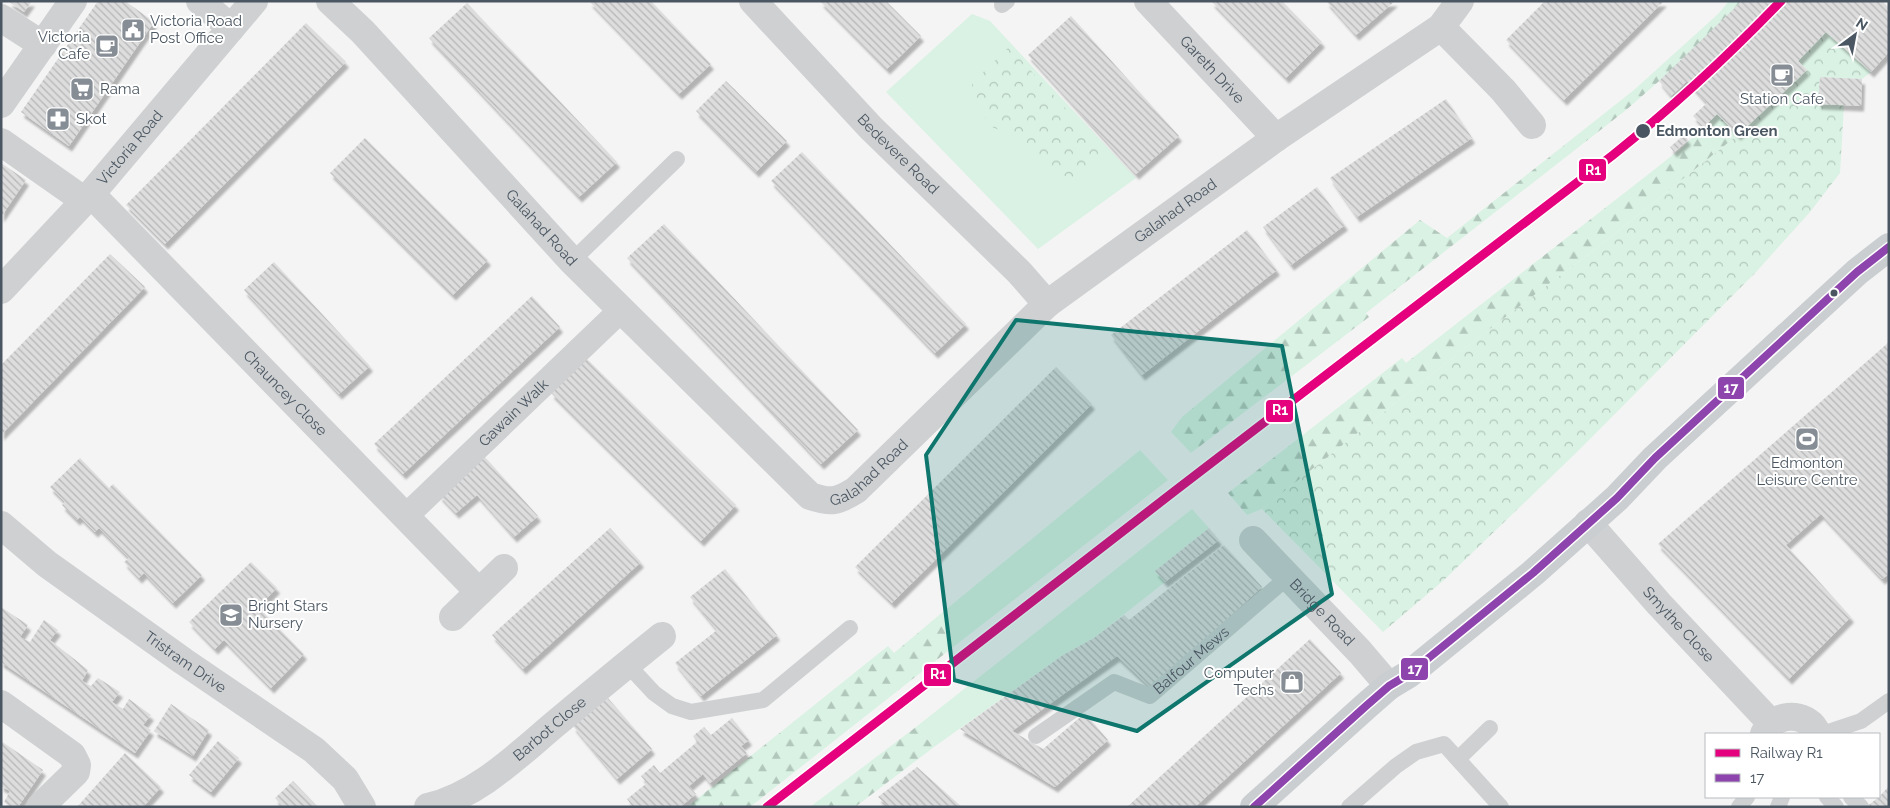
<svg xmlns="http://www.w3.org/2000/svg" width="1890" height="808" font-family="Raleway,sans-serif">
	<style>
		.green { fill: #d9f2e3 }
		.forest { fill: url(#forest-firs) }
		.park { fill: url(#park-crowns) }
		.building { fill: url(#building-back-hatch); filter: url(#shadow) }
		.lines { fill: none; stroke-linecap: round; stroke-linejoin: round }
		.service { stroke: #ced0d2; stroke-width: 16 }
		.pedestrian { stroke: #ced0d2; stroke-width: 25 }
		.minor { stroke: #ced0d2; stroke-width: 28 }
		.tertiary { stroke: #ced0d2; stroke-width: 28 }
		.primary { stroke: #caced1; stroke-width: 28 }
		.bus-1-casing { stroke: #fff; stroke-width: 11 }
		.bus-1 { stroke: #8e44ad; stroke-width: 8 }
		.rail-1-casing { stroke: #fff; stroke-width: 12 }
		.rail-1 { stroke: #e5007d; stroke-width: 9 }
		.marked { fill: #0f766e; fill-opacity: 0.2; stroke: #0f766e; stroke-width: 4; stroke-linejoin: round }
		.stop-dot { fill: #4a5661; stroke: #fff; stroke-width: 2 }
		.labels { text-anchor: middle; stroke-width: 4; stroke-linejoin: round; paint-order: stroke }
		.poi-label { font-size: 15px; fill: #4a5661; stroke: #fff; text-anchor: start }
		.street-label { font-size: 15px; fill: #4a5661; stroke: #fff }
		.stop-label { font-size: 15px; font-weight: bold; fill: #4a5661; stroke: #fff; text-anchor: start }
		.line-badge { stroke: #fff; stroke-width: 2 }
		.badge-label { font-size: 14px; text-anchor: middle; font-weight: bold; fill: #fff }
	</style>
	<defs>
		<pattern id="forest-firs" width="22" height="20" patternUnits="userSpaceOnUse" patternTransform="scale(1.25)"><rect width="22" height="20" fill="#d9f2e3"/><path d="M5 1l3.5 6h-7zM16 11l3.5 6h-7z" fill="#b2c7bb"/></pattern>
		<pattern id="park-crowns" width="20" height="18" patternUnits="userSpaceOnUse" patternTransform="scale(1.25)"><rect width="20" height="18" fill="#d9f2e3"/><path d="M2 6a3 3 0 1 1 6 0M12 15a3 3 0 1 1 6 0" fill="none" stroke="#b2c7bb"/></pattern>
		<pattern id="building-back-hatch" width="6" height="6" patternUnits="userSpaceOnUse" patternTransform="scale(1.25)"><rect width="6" height="6" fill="#ddddde"/><path d="M-1 5l2 2M0 0l6 6M5-1l2 2" fill="none" stroke="#b5b6b7"/></pattern>
		<filter id="shadow"><feDropShadow dx="3" dy="5.5" stdDeviation="1" flood-color="#0004"/></filter>
	</defs>
	<rect width="100%" height="100%" fill="#f4f4f4"/>
	<path class="green" d="M 972,14 L 990,21 L 1136,178 L 1038,249 L 886,92 Z
		M 1140,450 L 1168,480 L 952,648 L 938,616 Z
		M 1192,509 L 1209,528 L 1155,571 L 1165,582 L 1094,638 L 1063,655 L 934,747 L 916,727 Z"/>
	<path class="forest" d="M 1729,1 L 1742,1 L 1674,68 L 1626,110 L 1366,313 L 1369,317 L 1191,453 L 1171,432 L 1182,417 L 1420,220 L 1447,238 L 1634,90 L 1718,14 Z
		M 1717,114 L 1738,135 L 1603,243 L 1465,348 L 1262,509 L 1247,515 L 1228,493 L 1402,358 L 1406,363 L 1650,173 L 1679,150 Z
		M 938,616 L 952,648 L 750,807 L 687,807 L 888,646 L 894,653 Z
		M 916,727 L 934,747 L 855,807 L 810,807 Z"/>
	<path class="park" d="M 1826,32 L 1871,72 L 1862,79 L 1820,77 L 1818,104 L 1844,105 L 1840,173 L 1810,212 L 1756,272 L 1578,451 L 1444,580 L 1383,632 L 1262,509 L 1465,348 L 1603,243 L 1738,135 L 1807,70 L 1798,61 Z
		M 1009,47 L 1107,153 L 1074,182 L 1043,161 L 1022,140 L 990,126 L 973,97 L 972,83 Z"/>
	<path class="building" d="M 8,1 L 32,1 L 24,12 Z
		M 98,1 L 125,1 L 154,22 L 69,146 L 21,112 Z
		M 589,1 L 651,1 L 711,64 L 679,94 Z
		M 820,1 L 886,1 L 921,36 L 887,69 Z
		M 1211,1 L 1282,1 L 1322,42 L 1286,78 Z
		M 1326,1 L 1395,1 L 1356,35 Z
		M 1545,1 L 1664,1 L 1564,100 L 1506,40 Z
		M 1742,1 L 1882,1 L 1889,8 L 1889,52 L 1871,72 L 1826,32 L 1798,61 L 1807,70 L 1738,135 L 1717,114 L 1704,127 L 1693,116 L 1707,103 L 1687,81 L 1671,96 L 1659,81 Z
		M 467,3 L 617,162 L 579,197 L 429,38 Z
		M 1071,16 L 1179,136 L 1136,174 L 1028,55 Z
		M 306,23 L 346,62 L 165,244 L 126,205 Z
		M 1820,77 L 1862,79 L 1861,106 L 1818,104 Z
		M 726,81 L 787,141 L 756,172 L 696,111 Z
		M 1446,99 L 1472,138 L 1357,217 L 1330,178 Z
		M 1684,135 L 1688,140 L 1674,152 L 1670,147 Z
		M 365,138 L 488,260 L 453,295 L 330,173 Z
		M 802,152 L 966,324 L 935,353 L 771,181 Z
		M 1,163 L 26,180 L 1,217 Z
		M 1317,187 L 1345,225 L 1291,265 L 1263,227 Z
		M 664,224 L 858,430 L 821,464 L 627,258 Z
		M 1247,230 L 1277,270 L 1142,375 L 1111,335 Z
		M 110,254 L 145,287 L 1,435 L 1,365 Z
		M 274,262 L 370,366 L 339,394 L 244,290 Z
		M 532,296 L 560,327 L 403,474 L 374,444 Z
		M 1889,342 L 1889,574 L 1882,579 L 1821,514 L 1786,545 L 1851,617 L 1789,679 L 1658,544 Z
		M 586,358 L 736,505 L 701,541 L 551,393 Z
		M 1056,367 L 1092,404 L 892,603 L 855,567 Z
		M 483,455 L 538,516 L 514,537 L 477,495 L 456,513 L 439,495 Z
		M 80,458 L 109,488 L 113,484 L 202,575 L 173,603 L 144,573 L 139,578 L 124,562 L 129,558 L 99,528 L 95,532 L 80,517 L 77,520 L 62,505 L 65,502 L 50,487 Z
		M 610,528 L 641,562 L 523,669 L 492,635 Z
		M 1209,528 L 1219,540 L 1165,582 L 1155,571 Z
		M 1224,545 L 1262,587 L 1151,688 L 1117,656 L 1012,731 L 1043,749 L 1085,713 L 1108,740 L 1055,787 L 960,729 L 1063,655 L 1094,638 L 1124,615 L 1129,620 Z
		M 251,562 L 277,588 L 258,607 L 304,654 L 271,688 L 224,640 L 215,649 L 189,622 Z
		M 725,569 L 777,635 L 701,696 L 675,663 L 717,630 L 690,597 Z
		M 1,607 L 28,625 L 20,637 L 30,642 L 44,620 L 58,630 L 50,640 L 88,670 L 82,681 L 91,686 L 98,678 L 120,692 L 112,702 L 123,709 L 129,699 L 151,715 L 143,725 L 151,730 L 135,753 L 1,662 Z
		M 1310,639 L 1341,673 L 1195,807 L 1127,807 Z
		M 608,698 L 652,749 L 617,779 L 573,726 Z
		M 171,704 L 209,730 L 193,756 L 154,731 Z
		M 732,718 L 749,740 L 741,746 L 747,753 L 710,783 L 703,774 L 689,786 L 696,794 L 680,807 L 633,807 L 627,799 L 647,783 L 641,776 L 654,765 L 660,773 L 697,742 L 693,736 L 704,727 L 711,735 Z
		M 1,741 L 43,770 L 18,807 L 11,807 L 4,802 L 10,791 L 1,786 Z
		M 218,741 L 239,758 L 211,792 L 189,775 Z
		M 125,753 L 161,787 L 143,807 L 77,807 Z
		M 917,767 L 962,807 L 889,807 L 878,797 Z
		M 293,781 L 318,807 L 283,807 L 275,798 Z
		M 1889,786 L 1889,807 L 1866,807 L 1879,797 Z"/>
	<g class="lines">
		<g class="service">
			<path d="M 1002,5 L 1007,1"/>
			<path d="M 572,261 L 677,159"/>
			<path d="M 627,664 L 654,693 L 672,706 L 691,712 L 763,700 L 850,628"/>
			<path d="M 1822,734 L 1861,721 L 1889,701"/>
			<path id="s1" d="M 1036,736 L 1114,682 L 1150,696 L 1288,577"/>
			<path d="M 1458,759 L 1490,728"/>
			<path d="M 1827,797 L 1836,807"/>
			<path d="M 1851,797 L 1861,807"/>
			<path d="M 1349,807 L 1396,766 L 1416,752 L 1444,744 L 1501,807"/>
			<path d="M 1739,807 L 1747,797"/>
			<path d="M 1778,807 L 1782,797"/>
		</g>
		<path class="pedestrian" id="s2" d="M 406,516 L 621,310"/>
		<g class="minor">
			<path d="M 200,1 L 231,28"/>
			<path id="s3" d="M 330,1 L 363,32 L 572,261 L 810,496 C 831,503 837,502 856,490 L 1047,304 L 1276,138 L 1441,27 L 1460,1"/>
			<path id="s4" d="M 753,1 L 871,128 L 1019,272 L 1047,304"/>
			<path id="s5" d="M 1148,1 L 1276,138"/>
			<path d="M 1,18 L 43,45"/>
			<path d="M 1441,27 L 1503,90 L 1532,125"/>
			<path d="M 1,104 L 73,1"/>
			<path d="M 1,142 L 85,201"/>
			<path id="s6" d="M 91,194 L 479,592"/>
			<path id="s7" d="M 1588,523 L 1659,604 L 1771,723"/>
			<path id="s8" d="M 1,525 L 47,564 L 183,661 L 314,750 L 345,779 L 362,807"/>
			<path id="s9" d="M 1253,540 L 1360,652 L 1389,686"/>
			<path d="M 453,617 L 504,568"/>
			<path d="M 1,704 L 72,755 L 77,765 L 76,772 L 40,807"/>
			<path d="M 1764,734 C 1772,716 1796,711 1811,724 C 1814,727 1816,731 1818,734"/>
			<path id="s10" d="M 428,807 C 477,796 518,755 555,724 C 591,694 626,665 662,636"/>
		</g>
		<path class="tertiary" id="s11" d="M 1,290 L 91,194 L 254,1"/>
		<path class="primary" d="M 1254,807 L 1366,706 L 1389,686 L 1409,674 L 1533,573 L 1617,498 L 1655,458 L 1857,272 L 1889,247"/>
		<g class="bus-1-casing">
			<path id="bus-1" d="M 1254,807 L 1366,706 L 1389,686 L 1409,674 L 1533,573 L 1617,498 L 1655,458 L 1857,272 L 1889,247"/>
		</g>
		<use href="#bus-1" class="bus-1"/>
		<g class="rail-1-casing">
			<path id="rail-1" d="M 767,807 L 1176,490 L 1613,155 C 1673,107 1728,56 1781,1"/>
		</g>
		<use href="#rail-1" class="rail-1"/>
	</g>
	<path class="marked" d="M 1016,320 L 1282,346 L 1332,594 L 1137,731 L 954,680 L 926,455 Z"/>
	<defs>
		<g id="civic-square" transform="scale(1.25)"><rect x="-9" y="-9" width="18" height="18" rx="4" fill="#868d94" stroke="#fff"/><path d="M-.6-6.5H3V-4.5H.6V-3L4-1V1h2V6H-6V1h2V-1L-.6-3ZM-1.2 2.5V6h2.4V2.5Z" fill="#fff"/></g>
		<g id="cafe-square" transform="scale(1.25)"><rect x="-9" y="-9" width="18" height="18" rx="4" fill="#868d94" stroke="#fff"/><path d="M-5.5-4.5H6V0H3Q3 3.5 0 3.5H-2.5Q-5.5 3.5-5.5 0ZM3-3.2v2h1.7v-2ZM-6 4.5H4V6H-6Z" fill="#fff"/></g>
		<g id="supermarket-square" transform="scale(1.25)"><rect x="-9" y="-9" width="18" height="18" rx="4" fill="#868d94" stroke="#fff"/><path d="M-6-5.5h2.5l.6 2H6L4.5 2H-2.5L-4.4-4H-6ZM-1.5 3.2a1.3 1.3 0 1 0 .1 0ZM3 3.2a1.3 1.3 0 1 0 .1 0Z" fill="#fff"/></g>
		<g id="pharmacy-square" transform="scale(1.25)"><rect x="-9" y="-9" width="18" height="18" rx="4" fill="#868d94" stroke="#fff"/><path d="M-2-6h4v4h4v4h-4v4h-4v-4h-4v-4h4Z" fill="#fff"/></g>
		<g id="stadium-square" transform="scale(1.25)"><rect x="-9" y="-9" width="18" height="18" rx="4" fill="#868d94" stroke="#fff"/><path d="M0-5a6.5 5 0 1 0 0 10a6.5 5 0 1 0 0-10ZM-3.5-1.8h7v3.6h-7Z" fill="#fff"/></g>
		<g id="school-square" transform="scale(1.25)"><rect x="-9" y="-9" width="18" height="18" rx="4" fill="#868d94" stroke="#fff"/><path d="M0-5L7-2L0 1L-7-2ZM-4 1L0 2.5L4 1V4Q0 6-4 4Z" fill="#fff"/></g>
		<g id="shop-square" transform="scale(1.25)"><rect x="-9" y="-9" width="18" height="18" rx="4" fill="#868d94" stroke="#fff"/><path d="M-5-2.5h2.3a2.7 3.5 0 0 1 5.4 0H5L5.5 6h-11ZM-1.5-2.5h3a1.5 2.3 0 0 0-3 0Z" fill="#fff"/></g>
	</defs>
	<g fill-rule="evenodd">
		<use href="#civic-square" x="133" y="30"/>
		<use href="#cafe-square" x="107" y="46"/>
		<use href="#cafe-square" x="1782" y="75"/>
		<use href="#supermarket-square" x="82" y="89"/>
		<use href="#pharmacy-square" x="58" y="119"/>
		<use href="#stadium-square" x="1807" y="439"/>
		<use href="#school-square" x="231" y="615"/>
		<use href="#shop-square" x="1292" y="682"/>
	</g>
	<g class="stop-dot">
		<circle cx="1643" cy="131" r="8"/>
		<circle cx="1834" cy="293" r="4.5"/>
	</g>
	<g class="labels">
		<g class="poi-label">
			<text x="150" y="26">Victoria Road<tspan x="150" dy="17">Post Office</tspan></text>
			<text x="90" y="42" text-anchor="end">Victoria<tspan x="90" dy="17">Cafe</tspan></text>
			<text x="100" y="94">Rama</text>
			<text x="1782" y="104" text-anchor="middle">Station Cafe</text>
			<text x="76" y="124">Skot</text>
			<text x="1807" y="468" text-anchor="middle">Edmonton<tspan x="1807" dy="17">Leisure Centre</tspan></text>
			<text x="248" y="611">Bright Stars<tspan x="248" dy="17">Nursery</tspan></text>
			<text x="1274" y="678" text-anchor="end">Computer<tspan x="1274" dy="17">Techs</tspan></text>
		</g>
		<g class="street-label">
			<text dy="5" stroke="none"><textPath href="#s5" startOffset="94">Gareth Drive</textPath></text>
			<text dy="5" stroke="none"><textPath href="#s11" startOffset="192">Victoria Road</textPath></text>
			<text dy="5" stroke="none"><textPath href="#s4" startOffset="211">Bedevere Road</textPath></text>
			<text dy="5" stroke="none"><textPath href="#s3" startOffset="1164">Galahad Road</textPath></text>
			<text dy="5" stroke="none"><textPath href="#s3" startOffset="310">Galahad Road</textPath></text>
			<text dy="5" stroke="none"><textPath href="#s6" startOffset="278">Chauncey Close</textPath></text>
			<text dy="5" stroke="none"><textPath href="#s2" startOffset="149">Gawain Walk</textPath></text>
			<text dy="5" stroke="none"><textPath href="#s3" startOffset="759">Galahad Road</textPath></text>
			<text dy="5" stroke="none"><textPath href="#s9" startOffset="100">Bridge Road</textPath></text>
			<text dy="5" stroke="none"><textPath href="#s7" startOffset="136">Smythe Close</textPath></text>
			<text dy="5" stroke="none"><textPath href="#s1" startOffset="188">Balfour Mews</textPath></text>
			<text dy="5" stroke="none"><textPath href="#s8" startOffset="230">Tristram Drive</textPath></text>
			<text dy="5" stroke="none"><textPath href="#s10" startOffset="146">Barbot Close</textPath></text>
		</g>
		<g class="stop-label">
			<text x="1656" y="136">Edmonton Green</text>
		</g>
	</g>
	<g class="line-badge">
		<rect x="1578" y="158" width="29" height="24" rx="5" fill="#e5007d"/>
		<rect x="1717" y="376" width="28" height="24" rx="5" fill="#8e44ad"/>
		<rect x="1265" y="399" width="29" height="24" rx="5" fill="#e5007d"/>
		<rect x="1400" y="657" width="29" height="24" rx="5" fill="#8e44ad"/>
		<rect x="923" y="663" width="29" height="24" rx="5" fill="#e5007d"/>
	</g>
	<g class="badge-label">
		<text x="1593" y="175">R1</text>
		<text x="1731" y="393">17</text>
		<text x="1280" y="415">R1</text>
		<text x="1415" y="674">17</text>
		<text x="938" y="679">R1</text>
	</g>
	<rect width="1890" height="808" fill="none" stroke="#4a5661" stroke-width="5"/>
	<rect x="1705" y="733" width="175" height="65" fill="#ffffff" stroke="#b7bbc0"/>
	<rect x="1715" y="749" width="25" height="8" fill="#e5007d" stroke="#b7bbc0"/>
	<text x="1750" y="758" font-size="15" fill="#4a5661">Railway R1</text>
	<rect x="1715" y="774" width="25" height="8" fill="#8e44ad" stroke="#b7bbc0"/>
	<text x="1750" y="783" font-size="15" fill="#4a5661">17</text>
	<g transform="translate(1855 35) rotate(32)" stroke="#ffffff" stroke-width="4" paint-order="stroke">
	<path d="M0-4L9 19L0 12L-9 19Z" fill="#4a5661"/>
	<text y="-8" font-size="14" font-weight="bold" text-anchor="middle" fill="#4a5661">N</text>
	</g>
</svg>
